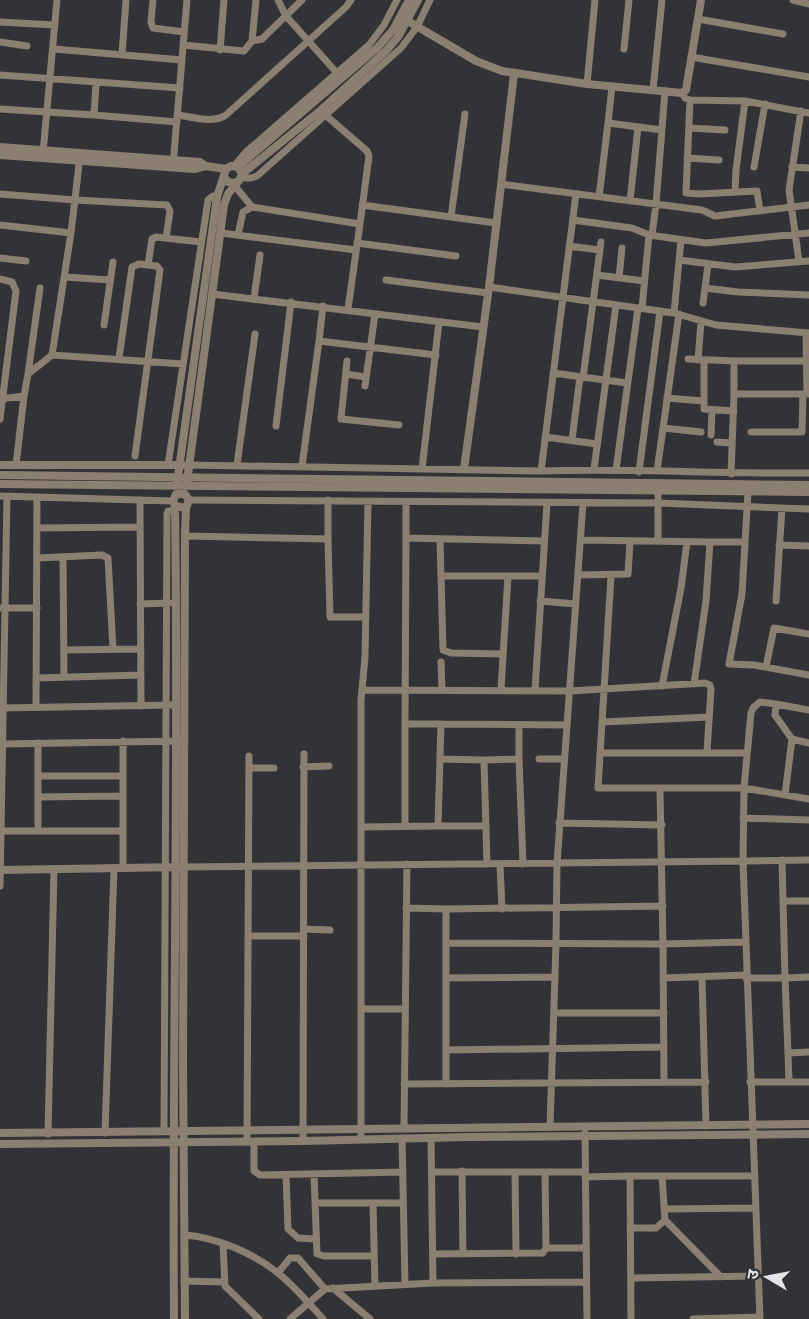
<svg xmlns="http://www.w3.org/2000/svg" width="809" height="1319" font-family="'Libre Baskerville','Noto Sans Devanagari',serif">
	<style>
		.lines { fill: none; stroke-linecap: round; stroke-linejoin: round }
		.minor { stroke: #8b7f71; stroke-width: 7 }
		.tertiary { stroke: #8b7f71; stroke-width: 8 }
	</style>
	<rect width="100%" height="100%" fill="#323337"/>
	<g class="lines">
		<path class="minor" d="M 153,0 L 151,22 L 153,28 L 184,32
			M 278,0 L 286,16 L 337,73
			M 793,0 L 809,4
			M 698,19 L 783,34
			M 0,22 L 55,25
			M 252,41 L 262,39 L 302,0
			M 0,42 L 27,46
			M 183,45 L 244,51 L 252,41 L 256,0
			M 54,49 L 182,60
			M 624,49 L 629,0
			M 220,50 L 224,0
			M 122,54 L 126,0
			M 691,57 L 809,77
			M 0,75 L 180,88
			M 96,83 L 94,115 L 177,122
			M 587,84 L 595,0
			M 612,87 L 608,123 L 662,130
			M 653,90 L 662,0
			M 682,93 L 685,98 L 690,100 L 745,101 L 809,113
			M 690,100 L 686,193 L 699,194 L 757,191 L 760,211
			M 0,109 L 94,115
			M 323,113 L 367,151 L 369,156 L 360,224
			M 178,115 C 193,117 213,124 226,115 L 346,7 L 351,0
			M 689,128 L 725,130
			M 43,153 L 57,0
			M 687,158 L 719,160
			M 173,165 L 187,0
			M 234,166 L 246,152 L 369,45 L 384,25 L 397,0
			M 754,167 L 765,104
			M 792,167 L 809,168
			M 241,178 L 251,178 L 257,176 L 401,48 L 417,27 L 430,0
			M 501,184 L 702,210 L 715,216 L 809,205
			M 235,186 L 252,207
			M 735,192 L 736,170 L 745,101
			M 0,194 L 75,200 L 167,205 L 170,211 L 166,238
			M 599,197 L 608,123
			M 630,201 L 638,127
			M 362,205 L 496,223
			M 451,217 L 465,114
			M 573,220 L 632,228 L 649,235 L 706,243 L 809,233
			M 0,225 L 71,233
			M 221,233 L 356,250
			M 238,235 L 243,212 L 252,207 L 360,224 L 348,309
			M 652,235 L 656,204 L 665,91
			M 357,243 L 456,256
			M 569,246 L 600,250
			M 0,258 L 26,261
			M 679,260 L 735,267 L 809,261
			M 799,261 L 789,190 L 801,111
			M 148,265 L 152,239 L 156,237 L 201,242
			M 597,275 L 644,281
			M 65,277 L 110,280
			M 619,278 L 622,248
			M 0,279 L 12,282 L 16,291 L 0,419
			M 386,280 L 488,293
			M 489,287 L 674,313 L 716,325 L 809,333
			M 705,288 L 738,292 L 809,295
			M 212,294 L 483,327
			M 254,298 L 260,255
			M 703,303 L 708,265
			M 323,306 L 319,341 L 436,355
			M 642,308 L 649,235
			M 674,313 L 681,240
			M 104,325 L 113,262
			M 806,333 L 807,394
			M 52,355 L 183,364
			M 119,358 L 132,267 L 139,264 L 157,266 L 160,270 L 135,456
			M 688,359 L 734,361
			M 698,360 L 701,322
			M 704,360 L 704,409 L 734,411
			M 347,361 L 341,419 L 399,425
			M 553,373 L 627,383
			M 28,374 L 40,288
			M 346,374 L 366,377
			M 583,378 L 601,242
			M 365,386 L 375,314
			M 734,394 L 734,361 L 806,361
			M 667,398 L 703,401
			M 0,399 L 24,396 L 28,374 L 52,355 L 71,233 L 80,156
			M 276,426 L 291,302
			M 663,428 L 701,432
			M 751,432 L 802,432 L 803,394
			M 711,435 L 712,410
			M 545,437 L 597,444
			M 572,440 L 580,377
			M 717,442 L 732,443
			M 16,465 L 24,396
			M 168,465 L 208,200 L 213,196 L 217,197
			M 189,465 L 541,471 C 630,468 719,474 809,473
			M 237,465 L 255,334
			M 302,466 L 319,341
			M 422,469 L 439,322
			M 594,469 L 616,305
			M 616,470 L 638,308
			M 541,471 L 576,194
			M 657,471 L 679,314
			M 639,472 L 660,311
			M 731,474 L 734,394 L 809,394
			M 748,492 L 742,594 L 729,664 L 754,665 L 809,675
			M 0,496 L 173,501
			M 140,500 L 141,706
			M 189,500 L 658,503 L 809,509
			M 406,502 L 406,538
			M 37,528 L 139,527
			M 185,536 L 328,539 L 328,500
			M 328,539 L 330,617 L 366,617
			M 440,539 L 443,650 L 451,653 L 503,654
			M 581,540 L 710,542
			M 658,541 L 658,491
			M 779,545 L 809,546
			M 37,558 L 102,555 L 108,558 L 113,649
			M 63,558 L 64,677
			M 578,575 L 628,574 L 630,541
			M 441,576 L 542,576
			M 611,576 L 598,788 L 744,788 L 809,799
			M 540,601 L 576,604
			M 776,601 L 782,508
			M 140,604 L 170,603
			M 0,608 L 37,608
			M 64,650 L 140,649
			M 441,662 L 442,690
			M 766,667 L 774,628 L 809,634
			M 37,678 L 140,675
			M 694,684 L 706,601 L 710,542 L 745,542
			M 662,686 L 681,588 L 687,542
			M 501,689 L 508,576
			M 362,690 L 570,691 L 705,683 L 710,685 L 711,689 L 707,752
			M 535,690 L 547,503
			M 776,704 L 809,710
			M 36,707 L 37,497
			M 2,708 L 171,705
			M 603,722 L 709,717
			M 405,724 L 405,826
			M 441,724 L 567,725
			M 792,739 L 809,743
			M 123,741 L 123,868
			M 38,743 L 38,831
			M 3,744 L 181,741
			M 600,753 L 747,753
			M 440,759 L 484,760
			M 519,759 L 523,864
			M 539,759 L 564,759
			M 303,767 L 329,766
			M 249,768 L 274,768
			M 38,776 L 123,776
			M 785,795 L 792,739 L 775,715 L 776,704 L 760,702 L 753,708 L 751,713 L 744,788 L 743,861 L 809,860
			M 38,797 L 123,796
			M 743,818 L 809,820
			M 559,823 L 662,825
			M 438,826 L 486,826
			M 362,827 L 438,826 L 441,724 L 405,724 L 406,538 L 544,541
			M 2,831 L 123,831
			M 782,860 L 785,978 L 809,977
			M 487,864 L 484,760 L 519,759 L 519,725
			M 500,864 L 502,909
			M 185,867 L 743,861 L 760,1319
			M 0,886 L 7,497
			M 783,901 L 809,901
			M 406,908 L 446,909 L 446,1084
			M 446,909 L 663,906
			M 304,929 L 330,930
			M 248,936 L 304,936
			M 446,943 L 663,944 L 660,789
			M 446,978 L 555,977
			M 663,978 L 746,975
			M 702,978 L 706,1126
			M 746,978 L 785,978 L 788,1053
			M 362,1009 L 405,1009
			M 554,1013 L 664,1013
			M 446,1050 L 664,1047
			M 664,1082 L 663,944 L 745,942
			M 750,1082 L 809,1082
			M 789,1082 L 788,1053 L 809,1052
			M 404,1084 L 706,1082
			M 550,1127 L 556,943 L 557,864 L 583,503
			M 404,1129 L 407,864
			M 164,1131 L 167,514 L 168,511 L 175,510
			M 105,1133 L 114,868
			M 585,1133 L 587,1319
			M 48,1134 L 54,869
			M 402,1138 L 405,1284
			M 431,1138 L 433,1283
			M 361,1139 L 361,700 L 365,657 L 368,501
			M 303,1141 L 304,754
			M 247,1142 L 249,756
			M 254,1142 L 254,1171 L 260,1175 L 403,1172
			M 462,1171 L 463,1254
			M 432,1172 L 585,1172
			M 515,1172 L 516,1254
			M 314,1174 L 317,1254 L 324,1256 L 374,1256
			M 286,1175 L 288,1229 L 298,1238 L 315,1239
			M 630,1176 L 755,1176
			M 585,1177 L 630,1176 L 631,1319
			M 315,1203 L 403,1203
			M 373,1203 L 375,1286
			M 664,1209 L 756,1208
			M 665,1220 L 721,1277
			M 630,1228 L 656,1228 L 665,1220 L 662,1176
			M 184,1235 C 216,1237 253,1253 278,1273 C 294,1286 309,1303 323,1319
			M 223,1244 L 225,1286 L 259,1319
			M 546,1248 L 585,1248
			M 433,1254 L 543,1253 L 546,1248 L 545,1172
			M 278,1273 L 290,1258 L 298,1258 L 325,1289
			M 631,1278 L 758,1276
			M 184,1281 L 224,1282
			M 333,1288 L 370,1319
			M 290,1319 L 325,1289 L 433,1283 L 586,1282
			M 693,1319 L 760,1317"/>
		<path class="tertiary" d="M 401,17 L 476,61 L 502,71 L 587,84 L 682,93 L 686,90 L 701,0
			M 0,147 L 200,162 L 206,166 L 226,169
			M 0,155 L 194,169 L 206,166
			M 238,167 L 377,48 L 393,30 L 409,0
			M 242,174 L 321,110 L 386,51 L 398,37 L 418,0
			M 0,465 L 183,465
			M 464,469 L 489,287 L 514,74
			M 0,475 L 809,485
			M 187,482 L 224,205 L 228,194 L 237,183
			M 177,483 L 217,197 L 226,169 L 231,166 L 238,167 L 242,174 L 239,181 L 234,183 L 228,182 L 224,177
			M 0,484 L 809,492
			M 0,870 L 182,867
			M 0,1133 L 809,1124
			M 0,1144 L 303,1141 L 468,1137 L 809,1134
			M 174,1319 C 172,1048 179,777 175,506
			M 185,1319 L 183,1064 L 185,533 L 186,508 L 189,500 L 185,494 L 176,494 L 173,501 L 175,506 L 186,508"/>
	</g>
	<g transform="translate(767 1277) rotate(280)" stroke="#323337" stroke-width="4.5" paint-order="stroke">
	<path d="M0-4.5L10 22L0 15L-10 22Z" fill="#e5e5e8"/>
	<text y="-9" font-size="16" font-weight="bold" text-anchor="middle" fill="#e5e5e8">उ</text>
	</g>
</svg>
